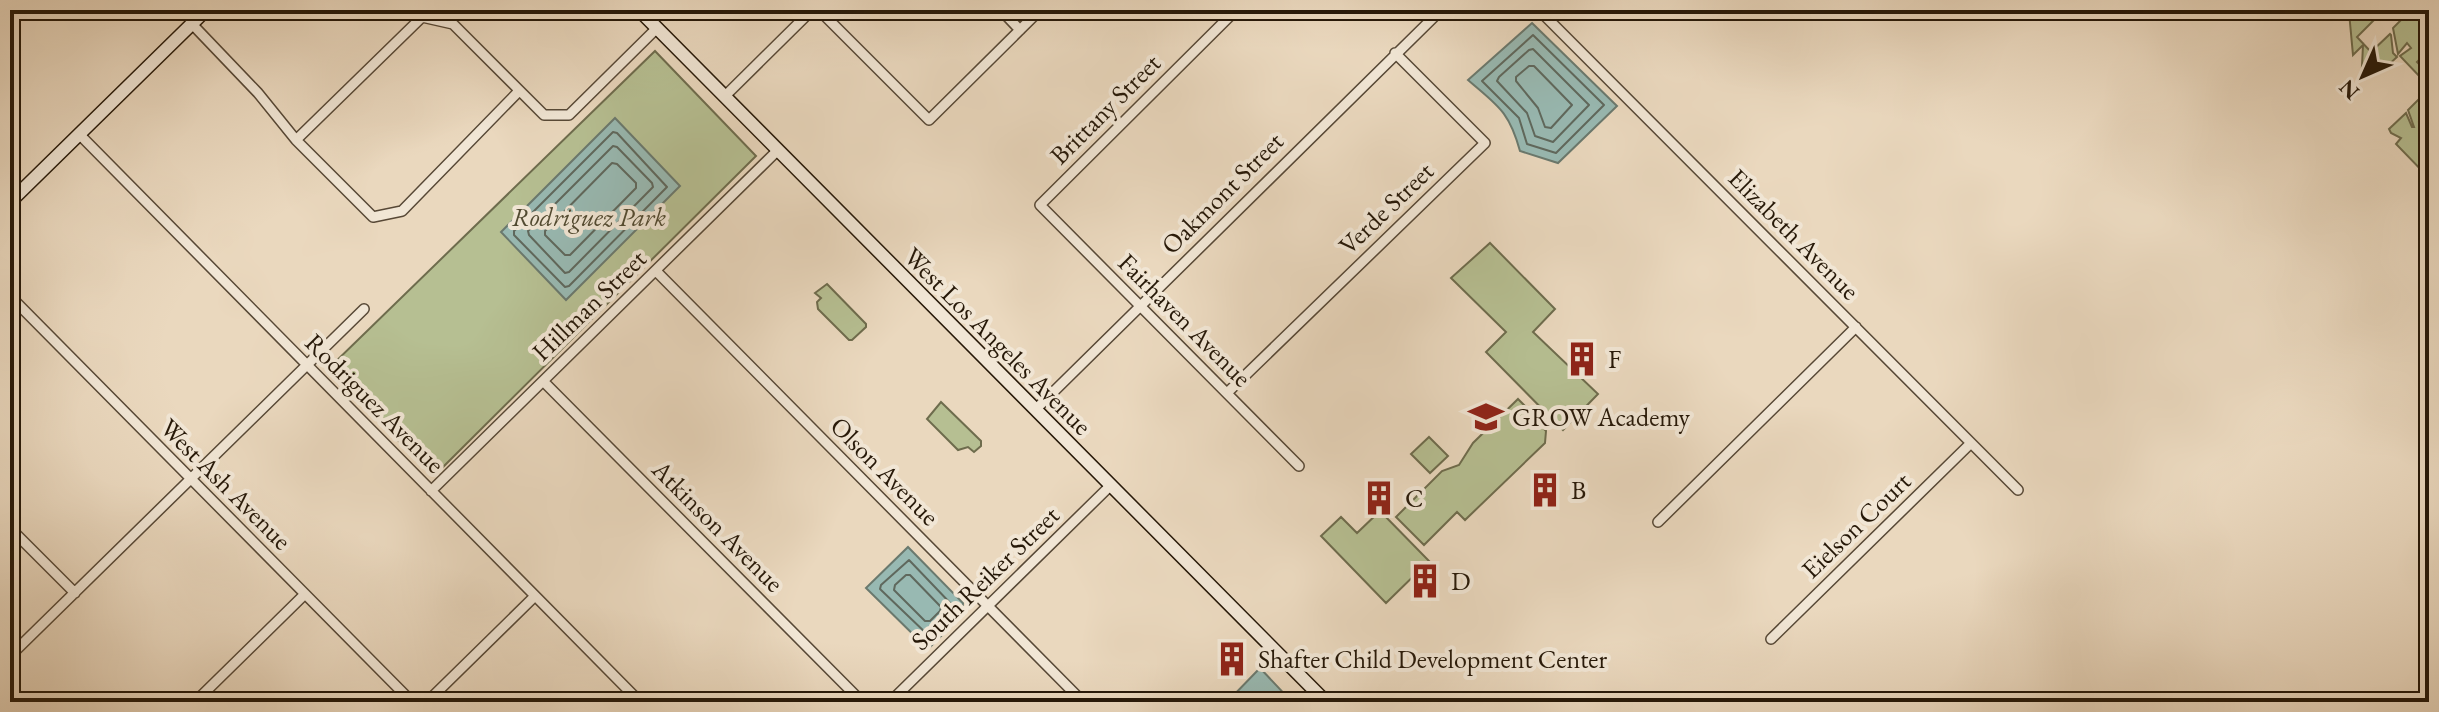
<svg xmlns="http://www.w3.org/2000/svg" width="2439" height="712" font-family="'EB Garamond',serif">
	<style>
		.green { fill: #b6bf92; stroke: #6e6c4d; stroke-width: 2 }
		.water { fill: #98b9b2; stroke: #6a796e; stroke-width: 2 }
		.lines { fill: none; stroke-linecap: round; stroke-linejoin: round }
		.shore { stroke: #5f685d; stroke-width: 2 }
		.street-casing { stroke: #574836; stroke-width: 12 }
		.secondary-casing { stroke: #261808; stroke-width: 15 }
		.street { stroke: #f1e6d5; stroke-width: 9 }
		.secondary { stroke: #f1e6d5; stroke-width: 12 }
		.labels { text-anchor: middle; stroke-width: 8; stroke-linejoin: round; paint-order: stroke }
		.street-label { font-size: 26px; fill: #261808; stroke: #f1e6d5 }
		.park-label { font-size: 26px; font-style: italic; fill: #514a31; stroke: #f1e6d5 }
		.poi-label { font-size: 26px; fill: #261808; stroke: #f1e6d5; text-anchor: start }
	</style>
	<rect width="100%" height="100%" fill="#ead8be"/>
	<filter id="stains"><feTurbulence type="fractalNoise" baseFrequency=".0025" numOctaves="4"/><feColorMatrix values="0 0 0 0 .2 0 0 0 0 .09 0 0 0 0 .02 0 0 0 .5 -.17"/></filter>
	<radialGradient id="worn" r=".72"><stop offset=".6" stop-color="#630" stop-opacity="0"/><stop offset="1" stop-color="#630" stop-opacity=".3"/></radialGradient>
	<path class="green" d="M 2351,10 L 2384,10 L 2357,37 L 2371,52 L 2390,34 L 2391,35 L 2393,53 L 2397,57 L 2384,69 L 2371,59 L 2362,66 L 2363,45 L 2353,55 L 2349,12 Z
		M 2411,10 L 2429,10 L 2429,50 L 2417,62 L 2429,74 L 2429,79 L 2422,79 L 2400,56 L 2411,48 L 2407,43 L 2398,54 L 2393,28 Z
		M 655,51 L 756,156 L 440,470 L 429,472 L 328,369 Z
		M 2423,95 L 2429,96 L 2429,117 L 2425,123 L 2421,119 L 2419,122 L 2425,129 L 2422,132 L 2429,139 L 2427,176 L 2396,144 L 2401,138 L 2391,133 L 2389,129 L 2406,113 L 2412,127 L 2414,127 L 2408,110 Z
		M 1490,243 L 1555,309 L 1533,332 L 1598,394 L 1563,430 L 1486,352 L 1506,332 L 1451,278 Z
		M 827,284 L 866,324 L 866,327 L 852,340 L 849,340 L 818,309 L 817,302 L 821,298 L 815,293 Z
		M 1518,399 L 1543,424 L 1542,427 L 1546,431 L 1545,443 L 1465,520 L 1457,512 L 1424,545 L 1396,517 L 1442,471 L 1459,465 L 1473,443 Z
		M 941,402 L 981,441 L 981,446 L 974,452 L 968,447 L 958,450 L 927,419 Z
		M 1429,437 L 1448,456 L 1430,473 L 1411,454 Z
		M 1380,511 L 1429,561 L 1386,603 L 1321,536 L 1341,517 L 1357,533 Z"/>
	<path class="water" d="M 1532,23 L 1617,106 L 1558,163 L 1520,151 C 1509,111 1498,106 1468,80 Z
		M 615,118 L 680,186 L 566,300 L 501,232 Z
		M 908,547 L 963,603 L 962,615 L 928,649 L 866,588 Z
		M 1260,668 L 1292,702 L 1227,702 Z"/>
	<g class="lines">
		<path class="shore" d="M 1533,35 L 1604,105 L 1556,153 L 1527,144 L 1519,118 L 1482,81 Z
			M 1533,49 L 1589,105 L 1553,142 L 1535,136 L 1527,113 L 1497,81 L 1499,77 L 1529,50 Z
			M 1529,66 L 1534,66 L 1572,105 L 1551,128 L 1545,127 L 1538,108 L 1516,81 L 1516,77 Z
			M 613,132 L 617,133 L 667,187 L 569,286 L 565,287 L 514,235 L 514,231 Z
			M 613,146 L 617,147 L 652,183 L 653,187 L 569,272 L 565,273 L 529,235 L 528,231 Z
			M 612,163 L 617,164 L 636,183 L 636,188 L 570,255 L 565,255 L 545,235 L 545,231 Z
			M 909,560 L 954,607 L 954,612 L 929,636 L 880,589 L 881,585 Z
			M 906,575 L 910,575 L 941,607 L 940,611 L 930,621 L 925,621 L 894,590 L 895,585 Z"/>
		<g class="street-casing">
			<path id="street" d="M 819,10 L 929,120 L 1040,10
				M 1001,10 L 1020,30
				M 1236,10 L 1040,205 L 1299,466
				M 1539,10 L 2018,490
				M 192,24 L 258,93 L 296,140 L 373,217 L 402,211 L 519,91
				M 725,96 L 812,10
				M 80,135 L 640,702
				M 296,140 L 422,17 L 453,24 L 544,115 L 569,115 L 657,28
				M 656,271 L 1083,702
				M 10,296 L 412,702
				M 543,381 L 862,702
				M 1227,393 L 1485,143 L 1395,53
				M 1036,409 L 1441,10
				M 431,491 L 778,150
				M 1658,522 L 1856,327
				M 10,528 L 75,593
				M 1771,639 L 1971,443
				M 10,656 L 364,309
				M 195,702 L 305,594
				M 427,702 L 535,596
				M 890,702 L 1111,485"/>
		</g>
		<g class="secondary-casing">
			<path id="secondary" d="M 639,10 L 1326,702
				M 10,202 L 206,10"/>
		</g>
		<use href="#street" class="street"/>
		<use href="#secondary" class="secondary"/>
	</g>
	<defs>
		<g id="building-bare" transform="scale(2.76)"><path d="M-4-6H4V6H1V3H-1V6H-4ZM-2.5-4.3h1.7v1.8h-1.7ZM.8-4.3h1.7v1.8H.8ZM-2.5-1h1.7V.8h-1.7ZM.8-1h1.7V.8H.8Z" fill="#8f2418" stroke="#f1e6d5" stroke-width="2.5" paint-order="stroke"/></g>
		<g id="school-bare" transform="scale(2.76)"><path d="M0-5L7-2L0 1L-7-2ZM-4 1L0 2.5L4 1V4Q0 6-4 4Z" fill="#8f2418" stroke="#f1e6d5" stroke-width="2.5" paint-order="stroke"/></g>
	</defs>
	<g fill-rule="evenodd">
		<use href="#building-bare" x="1582" y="359"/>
		<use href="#school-bare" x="1486" y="417"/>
		<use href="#building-bare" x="1545" y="490"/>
		<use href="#building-bare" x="1379" y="498"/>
		<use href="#building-bare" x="1425" y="581"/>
		<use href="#building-bare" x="1232" y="659"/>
	</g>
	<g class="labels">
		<g class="street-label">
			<text transform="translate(1105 109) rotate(-45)" y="9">Brittany Street</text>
			<text transform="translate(1222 193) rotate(-45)" y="9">Oakmont Street</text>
			<text transform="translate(1386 208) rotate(-44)" y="9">Verde Street</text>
			<text transform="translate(1794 234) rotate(45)" y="9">Elizabeth Avenue</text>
			<text transform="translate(589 305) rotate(-44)" y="9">Hillman Street</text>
			<text transform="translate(1185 320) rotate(45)" y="9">Fairhaven Avenue</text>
			<text transform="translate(998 341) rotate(45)" y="9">West Los Angeles Avenue</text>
			<text transform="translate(375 403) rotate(45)" y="9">Rodriguez Avenue</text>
			<text transform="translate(885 471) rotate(45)" y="9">Olson Avenue</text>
			<text transform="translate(226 484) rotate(45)" y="9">West Ash Avenue</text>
			<text transform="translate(1856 525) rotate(-44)" y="9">Eielson Court</text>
			<text transform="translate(718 526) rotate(45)" y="9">Atkinson Avenue</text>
			<text transform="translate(985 578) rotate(-44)" y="9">South Reiker Street</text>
		</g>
		<g class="park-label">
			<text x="589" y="226">Rodriguez Park</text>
		</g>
		<g class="poi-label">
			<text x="1608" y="368">F</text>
			<text x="1512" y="426">GROW Academy</text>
			<text x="1571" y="499">B</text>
			<text x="1405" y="507">C</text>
			<text x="1451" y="590">D</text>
			<text x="1258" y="668">Shafter Child Development Center</text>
		</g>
	</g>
	<rect width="2439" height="712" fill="none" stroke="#ead8be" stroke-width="40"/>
	<rect x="12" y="12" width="2415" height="688" fill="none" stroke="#261808" stroke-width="4"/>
	<rect x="20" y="20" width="2399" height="672" fill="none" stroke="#261808" stroke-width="2"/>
	<g transform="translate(2363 76) rotate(225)" stroke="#f1e6d5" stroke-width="6" paint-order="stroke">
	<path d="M0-6L14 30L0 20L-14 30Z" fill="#261808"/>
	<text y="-12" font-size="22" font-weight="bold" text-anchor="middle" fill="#261808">N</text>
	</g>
	<rect width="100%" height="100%" filter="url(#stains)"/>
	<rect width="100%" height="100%" fill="url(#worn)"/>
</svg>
